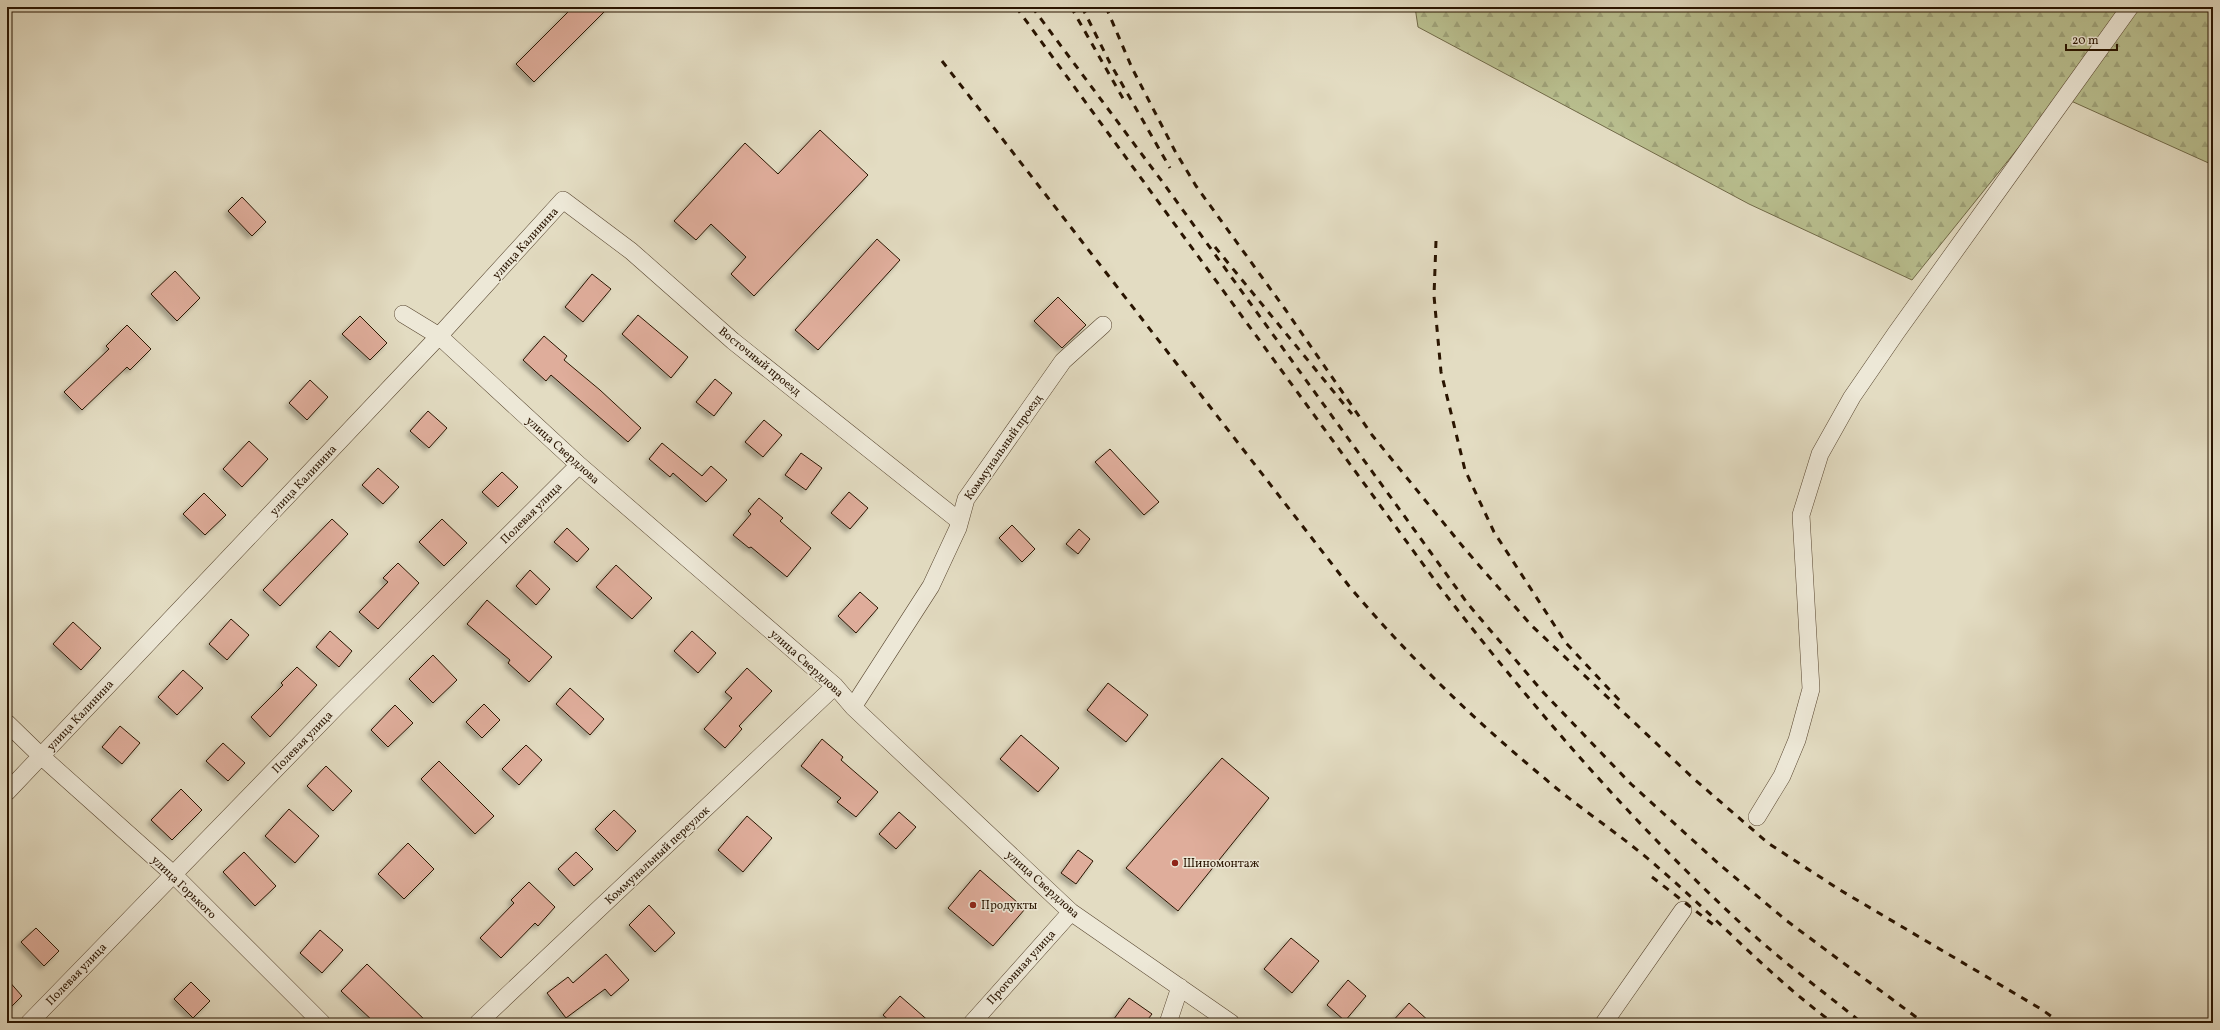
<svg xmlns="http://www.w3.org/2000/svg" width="2220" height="1030" font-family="Vollkorn,serif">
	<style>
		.forest { fill: url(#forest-firs); stroke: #716a48 }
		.building { fill: #dfad9b; stroke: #291400; filter: url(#shadow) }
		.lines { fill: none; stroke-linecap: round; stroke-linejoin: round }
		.minor-casing { stroke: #584630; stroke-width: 18 }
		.minor { stroke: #ede8d7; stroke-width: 17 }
		.rail { stroke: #291400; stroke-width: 3; stroke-dasharray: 7 7; stroke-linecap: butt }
		.poi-dot { fill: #8f2418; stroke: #ede8d7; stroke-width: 1.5 }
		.labels { text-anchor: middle; stroke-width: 3; stroke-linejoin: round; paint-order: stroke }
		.street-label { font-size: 12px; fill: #291400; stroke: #ede8d7 }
		.poi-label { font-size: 12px; fill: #291400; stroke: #ede8d7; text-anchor: start }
	</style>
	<defs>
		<pattern id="forest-firs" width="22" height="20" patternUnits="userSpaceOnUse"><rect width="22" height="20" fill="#b9bf8f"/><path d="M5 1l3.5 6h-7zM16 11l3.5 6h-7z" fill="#9fa37a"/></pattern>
		<filter id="shadow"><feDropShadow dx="-3.5" dy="3.5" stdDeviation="2" flood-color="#0004"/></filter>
	</defs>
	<rect width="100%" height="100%" fill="#e3dcc2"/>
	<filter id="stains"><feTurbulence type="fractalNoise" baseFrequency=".005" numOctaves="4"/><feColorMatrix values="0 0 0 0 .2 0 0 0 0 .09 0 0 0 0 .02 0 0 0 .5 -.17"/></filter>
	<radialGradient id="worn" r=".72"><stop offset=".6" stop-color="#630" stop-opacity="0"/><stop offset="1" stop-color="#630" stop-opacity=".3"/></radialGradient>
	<path class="forest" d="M 1415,7 L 2213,7 L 2213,165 L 2060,96 L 1912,280 L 1749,204 L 1418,27 Z"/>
	<path class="building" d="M 573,7 L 609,7 L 534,82 L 516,64 Z
		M 820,130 L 868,175 L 754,296 L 731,274 L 746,257 L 711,224 L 696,240 L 674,221 L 745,143 L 778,174 Z
		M 242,197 L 266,222 L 252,236 L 228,211 Z
		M 877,239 L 900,260 L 818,350 L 795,330 Z
		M 175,271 L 200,298 L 177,321 L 151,294 Z
		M 592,274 L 611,289 L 583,322 L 565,307 Z
		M 1058,297 L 1086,325 L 1062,348 L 1034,321 Z
		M 638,315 L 688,357 L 671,378 L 622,334 Z
		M 360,316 L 387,343 L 370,360 L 342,334 Z
		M 127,325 L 151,349 L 130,370 L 127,367 L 82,410 L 64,392 L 109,349 L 106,346 Z
		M 544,336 L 567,356 L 564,360 L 600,390 L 641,428 L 628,442 L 551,375 L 546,381 L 523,360 Z
		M 715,379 L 732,393 L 714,416 L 696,402 Z
		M 310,380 L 328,397 L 307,420 L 289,403 Z
		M 428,411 L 447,428 L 429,448 L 410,431 Z
		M 764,420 L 782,435 L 763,457 L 745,442 Z
		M 249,441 L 268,459 L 242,487 L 223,469 Z
		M 662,443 L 702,476 L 711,466 L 727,480 L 706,502 L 673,473 L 670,477 L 649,459 Z
		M 1110,449 L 1159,502 L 1144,515 L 1095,462 Z
		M 801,453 L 822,468 L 806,490 L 785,475 Z
		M 378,468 L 399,487 L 383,504 L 362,485 Z
		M 502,472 L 518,487 L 498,507 L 482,492 Z
		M 849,492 L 868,508 L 850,529 L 831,513 Z
		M 204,493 L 226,515 L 205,535 L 183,514 Z
		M 759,498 L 783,518 L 780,521 L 811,548 L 787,577 L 751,547 L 749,548 L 733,535 L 751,514 L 748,511 Z
		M 332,519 L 348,534 L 280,606 L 263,590 Z
		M 442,519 L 467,543 L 444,566 L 419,542 Z
		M 1012,525 L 1035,549 L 1022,562 L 999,538 Z
		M 567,528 L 589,549 L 577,562 L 554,542 Z
		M 1079,529 L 1090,539 L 1078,554 L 1066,544 Z
		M 398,563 L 419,583 L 378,629 L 359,612 L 388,582 L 383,578 Z
		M 616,565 L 652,598 L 632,619 L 596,587 Z
		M 530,570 L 550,589 L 536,605 L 516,586 Z
		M 860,592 L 878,608 L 856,633 L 838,616 Z
		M 487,600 L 552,657 L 529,682 L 508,663 L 510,660 L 467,624 Z
		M 231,619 L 249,635 L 227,660 L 209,644 Z
		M 73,622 L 101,648 L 81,670 L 53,644 Z
		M 330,631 L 352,651 L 339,667 L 316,647 Z
		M 692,631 L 716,653 L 698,673 L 674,651 Z
		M 433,655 L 457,680 L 433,703 L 409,679 Z
		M 297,667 L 317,685 L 270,737 L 251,717 L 283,685 L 281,683 Z
		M 747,668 L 772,691 L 739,726 L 742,729 L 725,748 L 704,729 L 732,698 L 725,692 Z
		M 183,670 L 203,688 L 177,715 L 158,697 Z
		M 1108,683 L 1148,715 L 1126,742 L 1087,710 Z
		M 570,688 L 604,719 L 590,735 L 556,704 Z
		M 484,704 L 500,720 L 482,738 L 466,722 Z
		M 395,705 L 413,723 L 388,747 L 371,730 Z
		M 120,726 L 140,743 L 122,764 L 102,747 Z
		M 1021,735 L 1059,768 L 1038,792 L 1000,759 Z
		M 822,739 L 843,757 L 841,760 L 878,792 L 856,817 L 837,802 L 841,798 L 801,766 Z
		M 223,743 L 245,763 L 228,781 L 206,761 Z
		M 526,745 L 542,760 L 519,785 L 502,769 Z
		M 1222,758 L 1269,798 L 1178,911 L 1126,868 Z
		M 439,761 L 494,816 L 475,834 L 421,779 Z
		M 326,766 L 352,791 L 333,811 L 307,786 Z
		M 181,789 L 202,810 L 172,840 L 151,820 Z
		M 289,809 L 319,836 L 295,863 L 265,836 Z
		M 614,810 L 636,831 L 617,851 L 595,829 Z
		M 899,812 L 916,827 L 896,849 L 879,834 Z
		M 747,816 L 772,838 L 743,872 L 718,850 Z
		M 408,843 L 434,869 L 404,899 L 378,874 Z
		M 1078,850 L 1093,861 L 1076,884 L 1061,873 Z
		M 244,852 L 276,886 L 255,906 L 223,872 Z
		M 576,852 L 593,869 L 574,886 L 558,869 Z
		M 980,870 L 1025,909 L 993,946 L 948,908 Z
		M 529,882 L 555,907 L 538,926 L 535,923 L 501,958 L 480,938 L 514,903 L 511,900 Z
		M 649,905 L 675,933 L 655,952 L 629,925 Z
		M 36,928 L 59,951 L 44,966 L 21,942 Z
		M 320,930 L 343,950 L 322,973 L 300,953 Z
		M 1291,938 L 1319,961 L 1292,993 L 1264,969 Z
		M 606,954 L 629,980 L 611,996 L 605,989 L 566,1018 L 547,993 L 568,977 L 573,983 Z
		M 367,964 L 428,1023 L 375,1023 L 341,991 Z
		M 7,979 L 22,996 L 7,1011 Z
		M 1348,980 L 1366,996 L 1345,1021 L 1327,1005 Z
		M 191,982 L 210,1001 L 193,1018 L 174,999 Z
		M 900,996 L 931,1023 L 892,1023 L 883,1015 Z
		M 1129,998 L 1152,1014 L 1145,1023 L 1111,1023 Z
		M 1409,1003 L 1431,1023 L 1391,1023 Z"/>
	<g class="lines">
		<g class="minor-casing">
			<path id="minor" d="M 403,314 L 439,336 L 579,465 L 835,686 L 853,707 L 1071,912 L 1231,1023
				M 853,707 L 931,586 L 958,528 L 966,499 L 1063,361 L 1103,325
				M 7,723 L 41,756 L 173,874 L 322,1023
				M 7,792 L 439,336 L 563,200 L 631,251 L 733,341 L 958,520
				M 1757,817 L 1782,776 L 1797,740 L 1811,689 L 1801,515 L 1820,454 L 1852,397 L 1896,333 L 2130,7
				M 29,1023 L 337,706 L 579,465
				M 478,1023 L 835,686
				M 972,1023 L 1071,912
				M 1168,1023 L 1180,987
				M 1604,1023 L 1683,910"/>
		</g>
		<use href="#minor" class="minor"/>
		<path class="rail" d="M 1016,7 L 1439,586 C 1534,709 1634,825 1748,930 C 1784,963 1824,992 1862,1023
			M 1032,7 L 1164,184 L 1468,604 L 1542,691 L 1631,784 L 1719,864 L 1787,921 L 1924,1023
			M 1071,7 L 1125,102
			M 1082,7 L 1110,63 L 1170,168
			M 1106,7 L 1132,68 L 1175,151 L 1196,186 L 1285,309 L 1372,435 L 1464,548 L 1531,625 L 1693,778 L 1768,843 L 1840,890 L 2041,1009 L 2061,1023
			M 942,61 L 1349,586 C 1408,656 1473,719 1543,777 C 1574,804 1609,827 1641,853 C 1707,907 1764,972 1833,1023
			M 1436,241 L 1434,296 L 1441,372 L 1465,470 L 1494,532 L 1566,643 L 1620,701
			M 1215,247 L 1352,414
			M 1652,877 L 1715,926"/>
	</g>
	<g class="poi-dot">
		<circle cx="1175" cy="863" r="4"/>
		<circle cx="973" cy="905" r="4"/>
	</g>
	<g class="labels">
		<g class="street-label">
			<text transform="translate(525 243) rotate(-48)" y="4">улица Калинина</text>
			<text transform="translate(760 361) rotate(39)" y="4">Восточный проезд</text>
			<text transform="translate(1003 447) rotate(-55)" y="4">Коммунальный проезд</text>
			<text transform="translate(563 450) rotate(42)" y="4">улица Свердлова</text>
			<text transform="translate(303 480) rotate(-47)" y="4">улица Калинина</text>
			<text transform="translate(531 513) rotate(-45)" y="4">Полевая улица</text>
			<text transform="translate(807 663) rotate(42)" y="4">улица Свердлова</text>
			<text transform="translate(80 715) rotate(-47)" y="4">улица Калинина</text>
			<text transform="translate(302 742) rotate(-46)" y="4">Полевая улица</text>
			<text transform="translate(657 855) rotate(-43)" y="4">Коммунальный переулок</text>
			<text transform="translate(1043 884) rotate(42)" y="4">улица Свердлова</text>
			<text transform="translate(184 887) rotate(44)" y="4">улица Горького</text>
			<text transform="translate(1021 967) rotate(-48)" y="4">Прогонная улица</text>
			<text transform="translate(76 974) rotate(-46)" y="4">Полевая улица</text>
		</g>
		<g class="poi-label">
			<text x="1183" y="867">Шиномонтаж</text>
			<text x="981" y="909">Продукты</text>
		</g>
	</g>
	<rect width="2220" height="1030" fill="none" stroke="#e3dcc2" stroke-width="24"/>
	<rect x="8" y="8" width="2204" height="1014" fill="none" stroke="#291400" stroke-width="2"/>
	<rect x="12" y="12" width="2196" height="1006" fill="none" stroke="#291400"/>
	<path d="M2066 44v6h51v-6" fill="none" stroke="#291400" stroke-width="2"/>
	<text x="2072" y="44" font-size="12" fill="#291400" stroke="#ede8d7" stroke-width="3" paint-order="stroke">20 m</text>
	<rect width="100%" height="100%" filter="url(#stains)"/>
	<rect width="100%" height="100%" fill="url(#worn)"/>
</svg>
